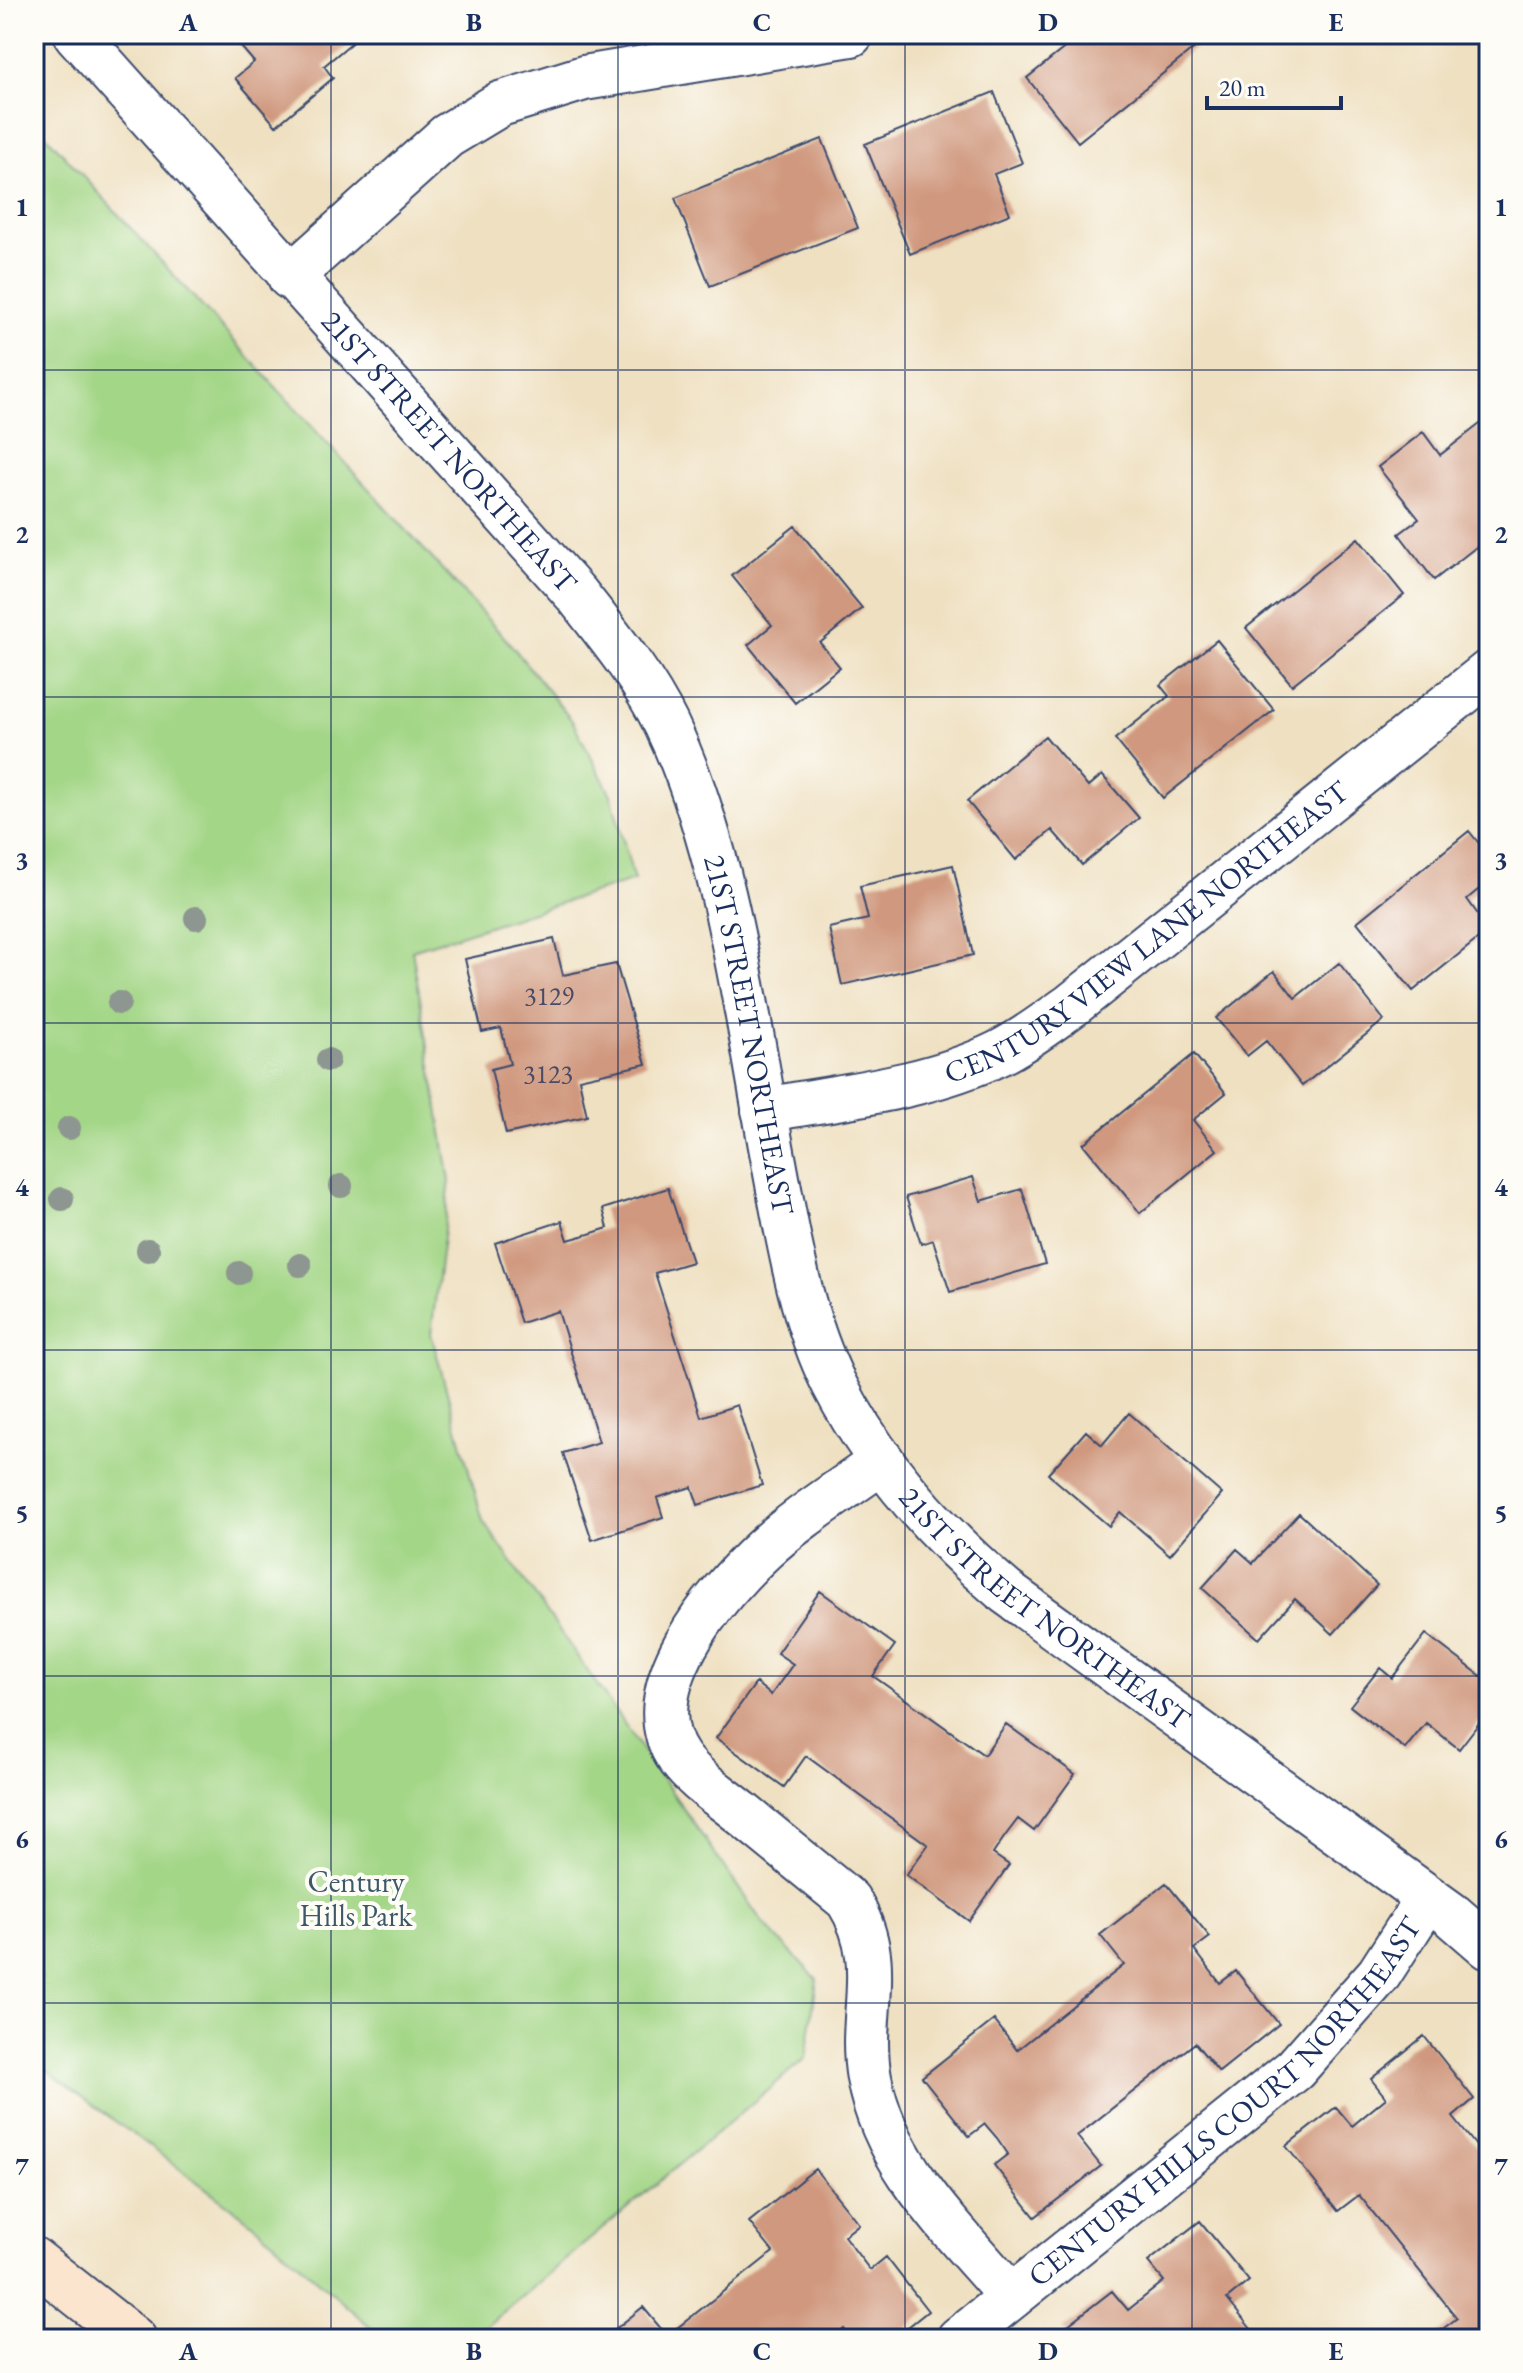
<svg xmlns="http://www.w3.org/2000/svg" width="1523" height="2373" font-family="'EB Garamond',serif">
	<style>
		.green { fill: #a3d686; stroke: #5f8272; stroke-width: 2 }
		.building { fill: #d0997f }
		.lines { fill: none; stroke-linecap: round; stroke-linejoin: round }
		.street-casing { stroke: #3b4a6d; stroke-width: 48 }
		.secondary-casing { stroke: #3b4a6d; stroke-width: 48 }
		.street { stroke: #fff; stroke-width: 44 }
		.secondary { stroke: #fbe5cf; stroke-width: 44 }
		.tree { fill: #8d9690 }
		.grid { fill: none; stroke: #1b2f5e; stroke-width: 2; stroke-opacity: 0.55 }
		.labels { text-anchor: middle; stroke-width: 8; stroke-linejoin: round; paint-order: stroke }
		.number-label { font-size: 26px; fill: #484a66 }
		.street-label { font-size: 30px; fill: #1b2f5e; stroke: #fdfcf7 }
		.park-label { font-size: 30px; fill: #3d5968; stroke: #fdfcf7 }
		.neatline { fill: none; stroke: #1b2f5e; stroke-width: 3 }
		.grid-label { font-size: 26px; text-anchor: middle; font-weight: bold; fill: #1b2f5e }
	</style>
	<rect width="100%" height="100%" fill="#fdfcf7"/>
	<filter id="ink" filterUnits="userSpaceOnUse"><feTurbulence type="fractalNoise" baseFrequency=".0125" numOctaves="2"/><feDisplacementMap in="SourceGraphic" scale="16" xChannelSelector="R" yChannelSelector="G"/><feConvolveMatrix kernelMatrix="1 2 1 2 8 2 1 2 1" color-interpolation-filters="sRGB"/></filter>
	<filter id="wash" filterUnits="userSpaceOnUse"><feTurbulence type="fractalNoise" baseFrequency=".006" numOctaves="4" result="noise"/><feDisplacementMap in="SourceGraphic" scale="32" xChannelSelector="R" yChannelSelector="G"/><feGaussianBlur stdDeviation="1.8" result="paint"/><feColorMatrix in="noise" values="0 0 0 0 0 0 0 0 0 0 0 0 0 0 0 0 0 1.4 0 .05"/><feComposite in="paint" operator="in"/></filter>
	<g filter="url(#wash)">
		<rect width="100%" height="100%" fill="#efe0c1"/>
		<path class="green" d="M 34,122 L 512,646 L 573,722 L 611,795 L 634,880 L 412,950 L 450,1181 L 431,1334 L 483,1521 L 763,1923 L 817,1979 L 806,2058 L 471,2339 L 384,2339 L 250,2221 L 34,2061 Z"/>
		<g id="blocks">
			<path class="building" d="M 230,34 L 362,34 L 324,66 L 333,78 L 276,126 L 235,78 L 254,62 Z
				M 1082,34 L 1188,34 L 1197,46 L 1078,142 L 1027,78 Z
				M 994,92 L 1022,163 L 994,174 L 1010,214 L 910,254 L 865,144 Z
				M 822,139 L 858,228 L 710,286 L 675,198 Z
				M 1489,417 L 1489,537 L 1434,580 L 1399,534 L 1419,519 L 1378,467 L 1423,432 L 1440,455 Z
				M 795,526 L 862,608 L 820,643 L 840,667 L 795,703 L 748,645 L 772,625 L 732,576 Z
				M 1358,538 L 1404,595 L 1292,685 L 1246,628 Z
				M 1217,640 L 1274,710 L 1163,798 L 1115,739 L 1169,696 L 1160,685 Z
				M 1045,736 L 1088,787 L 1102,775 L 1139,818 L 1082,865 L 1052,830 L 1016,860 L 967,801 Z
				M 1469,831 L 1489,856 L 1489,881 L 1467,899 L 1489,930 L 1413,991 L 1357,922 Z
				M 953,865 L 973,955 L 842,985 L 829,928 L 868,919 L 860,886 Z
				M 554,939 L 563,975 L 616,964 L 646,1064 L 579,1079 L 587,1116 L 506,1134 L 491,1069 L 510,1064 L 501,1028 L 482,1032 L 465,959 Z
				M 1339,963 L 1384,1020 L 1302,1086 L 1266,1041 L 1247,1056 L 1216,1018 L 1274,971 L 1295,998 Z
				M 1194,1054 L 1226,1093 L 1193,1120 L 1217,1150 L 1140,1213 L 1083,1144 Z
				M 973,1177 L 981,1201 L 1022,1189 L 1045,1264 L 950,1292 L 933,1240 L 921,1244 L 906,1197 Z
				M 668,1188 L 692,1262 L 655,1273 L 701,1417 L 737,1405 L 762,1485 L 698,1505 L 692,1487 L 675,1492 L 657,1498 L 663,1517 L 592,1540 L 563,1453 L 599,1442 L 558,1311 L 521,1323 L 495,1243 L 562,1221 L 568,1240 L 589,1234 L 608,1228 L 603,1209 Z
				M 1129,1413 L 1222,1494 L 1170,1555 L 1120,1512 L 1109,1526 L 1048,1474 L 1086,1431 L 1102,1445 Z
				M 1299,1513 L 1377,1585 L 1333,1634 L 1295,1599 L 1259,1639 L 1202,1588 L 1237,1549 L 1253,1563 Z
				M 820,1591 L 895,1645 L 873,1676 L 984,1755 L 1006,1724 L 1075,1774 L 1034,1831 L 1018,1819 L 1005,1836 L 993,1854 L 1009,1865 L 969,1921 L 906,1875 L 928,1845 L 806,1756 L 784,1787 L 716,1738 L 756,1683 L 771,1695 L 793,1664 L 777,1653 Z
				M 1426,1634 L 1489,1682 L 1489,1710 L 1459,1749 L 1426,1723 L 1405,1749 L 1350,1706 L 1380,1668 L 1392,1678 Z
				M 1166,1883 L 1210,1937 L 1194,1949 L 1220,1983 L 1236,1971 L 1279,2024 L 1219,2072 L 1195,2043 L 1077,2136 L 1101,2166 L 1035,2217 L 994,2165 L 1008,2154 L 997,2138 L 985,2124 L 969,2136 L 922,2077 L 994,2020 L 1017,2050 L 1124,1965 L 1100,1935 Z
				M 1424,2036 L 1474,2099 L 1453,2117 L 1489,2162 L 1489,2339 L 1441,2339 L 1436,2334 L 1457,2318 L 1359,2195 L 1338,2211 L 1286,2146 L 1336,2107 L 1352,2126 L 1386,2098 L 1371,2079 Z
				M 815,2169 L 859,2224 L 844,2236 L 870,2270 L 886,2257 L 928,2311 L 893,2339 L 852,2339 L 844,2329 L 832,2339 L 603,2339 L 643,2307 L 667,2336 L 773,2252 L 749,2222 Z
				M 1200,2221 L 1249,2281 L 1227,2299 L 1259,2339 L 1071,2339 L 1063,2329 L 1112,2291 L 1128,2310 L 1164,2281 L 1148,2262 Z"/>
		</g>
	</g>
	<g filter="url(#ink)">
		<use href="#blocks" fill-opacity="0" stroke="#3b4a6d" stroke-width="2"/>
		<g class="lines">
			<g class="street-casing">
				<g id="street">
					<path id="s1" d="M 76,34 L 577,595 C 609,636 643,677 666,724 C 727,851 747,1019 773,1157 C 788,1235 799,1313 834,1384 C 876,1466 937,1534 1006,1592 L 1452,1915 L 1489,1947"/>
					<path d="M 290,277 L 447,136 L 500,104 L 584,78 L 851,34"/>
					<path id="s2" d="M 764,1110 C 841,1096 928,1088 999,1053 C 1025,1040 1048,1022 1072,1005 L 1489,672"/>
					<path d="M 882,1461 C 843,1490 800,1516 764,1549 C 716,1593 632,1691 679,1758 C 695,1780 718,1794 739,1811 C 775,1840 811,1870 848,1900 C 888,1964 857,2012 869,2078 C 885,2166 955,2231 1011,2297"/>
					<path id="s3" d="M 959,2339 L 1295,2069 L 1379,1974 L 1428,1898"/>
				</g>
			</g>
			<g class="secondary-casing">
				<path id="secondary" d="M 34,2260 L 134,2339"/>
			</g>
			<use href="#street" class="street"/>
			<use href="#secondary" class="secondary"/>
		</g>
		<g class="tree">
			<circle cx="196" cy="918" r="12"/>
			<circle cx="119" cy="1003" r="12"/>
			<circle cx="328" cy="1060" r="12"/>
			<circle cx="69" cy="1128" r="12"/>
			<circle cx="341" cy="1186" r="12"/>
			<circle cx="62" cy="1199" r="12"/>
			<circle cx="148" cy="1250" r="12"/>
			<circle cx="300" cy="1265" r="12"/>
			<circle cx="239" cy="1273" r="12"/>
		</g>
	</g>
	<path class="grid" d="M 331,34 L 331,2339M 618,34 L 618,2339M 905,34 L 905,2339M 1192,34 L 1192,2339M 34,370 L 1489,370M 34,697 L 1489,697M 34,1023 L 1489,1023M 34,1350 L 1489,1350M 34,1676 L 1489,1676M 34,2003 L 1489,2003"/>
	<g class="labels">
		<g class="number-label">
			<text x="549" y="1005">3129</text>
			<text x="548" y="1083">3123</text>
		</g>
		<g class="street-label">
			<text dy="10" stroke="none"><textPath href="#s1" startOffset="560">21ST STREET NORTHEAST</textPath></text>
			<text dy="10" stroke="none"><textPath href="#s2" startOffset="432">CENTURY VIEW LANE NORTHEAST</textPath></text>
			<text dy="10" stroke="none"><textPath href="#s1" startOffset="1232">21ST STREET NORTHEAST</textPath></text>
			<text dy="10" stroke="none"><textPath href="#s1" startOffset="1904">21ST STREET NORTHEAST</textPath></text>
			<text dy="10" stroke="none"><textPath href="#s3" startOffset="358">CENTURY HILLS COURT NORTHEAST</textPath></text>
		</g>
		<g class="park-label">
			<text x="356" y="1892">Century<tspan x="356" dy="34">Hills Park</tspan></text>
		</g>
	</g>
	<rect width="1523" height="2373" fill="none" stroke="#fdfcf7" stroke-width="88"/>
	<path d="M1207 96v12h134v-12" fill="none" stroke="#1b2f5e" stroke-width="4"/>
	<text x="1219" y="96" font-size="24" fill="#1b2f5e" stroke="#fdfcf7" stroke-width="6" paint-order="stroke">20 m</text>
	<rect x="44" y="44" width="1435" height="2285" class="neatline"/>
	<g class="grid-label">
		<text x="188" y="31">A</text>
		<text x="474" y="31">B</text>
		<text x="762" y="31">C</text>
		<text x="1048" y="31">D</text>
		<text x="1336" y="31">E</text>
		<text x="22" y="216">1</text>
		<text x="1501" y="216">1</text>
		<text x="22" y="543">2</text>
		<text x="1501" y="543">2</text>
		<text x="22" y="869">3</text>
		<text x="1501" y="869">3</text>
		<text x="22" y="1196">4</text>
		<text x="1501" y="1196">4</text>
		<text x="22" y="1522">5</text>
		<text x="1501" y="1522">5</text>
		<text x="22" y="1848">6</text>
		<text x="1501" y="1848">6</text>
		<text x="22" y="2175">7</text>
		<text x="1501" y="2175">7</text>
		<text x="188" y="2360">A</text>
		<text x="474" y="2360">B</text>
		<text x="762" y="2360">C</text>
		<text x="1048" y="2360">D</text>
		<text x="1336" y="2360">E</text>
	</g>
</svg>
